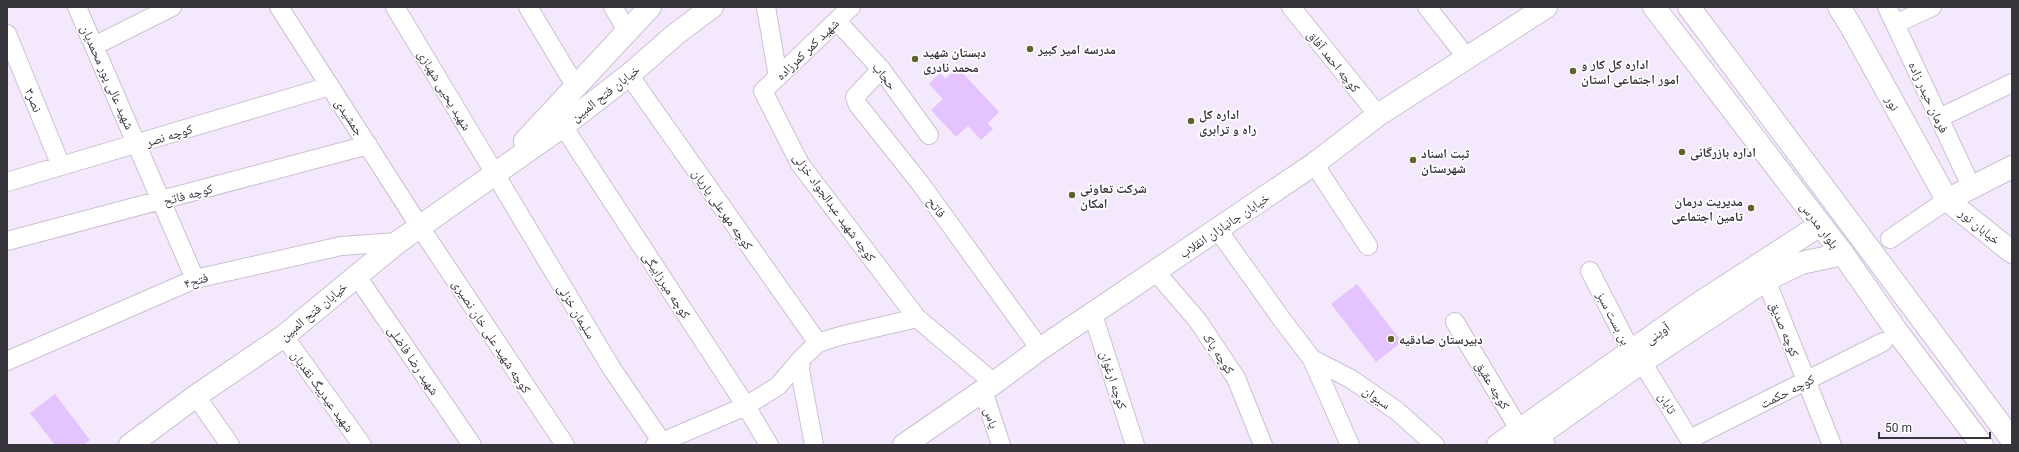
<svg xmlns="http://www.w3.org/2000/svg" width="2019" height="452" font-family="Roboto,'Noto Naskh Arabic',sans-serif">
	<style>
		.building { fill: #e5c3ff }
		.lines { fill: none; stroke-linecap: round; stroke-linejoin: round }
		.minor-casing { stroke: #cbc0d4; stroke-width: 20 }
		.tertiary-casing { stroke: #cbc0d4; stroke-width: 24 }
		.secondary-casing { stroke: #cbc0d4; stroke-width: 24 }
		.minor { stroke: #fff; stroke-width: 18 }
		.tertiary { stroke: #fff; stroke-width: 22 }
		.secondary { stroke: #fff; stroke-width: 22 }
		.poi-dot { fill: #61612d; stroke: #fff; stroke-width: 1.5 }
		.labels { text-anchor: middle; stroke-width: 3.5; stroke-linejoin: round; paint-order: stroke }
		.street-label { font-size: 13px; fill: #38343c; stroke: #fff }
		.poi-label { font-size: 13px; font-weight: bold; fill: #38343c; stroke: #fff; text-anchor: start }
	</style>
	<rect width="100%" height="100%" fill="#f4e8fd"/>
	<path class="building" d="M 957,67 L 999,112 L 988,123 L 993,129 L 981,140 L 968,126 L 956,137 L 931,110 L 943,99 L 929,84 L 940,73 L 946,79 Z
		M 1357,284 L 1402,342 L 1376,362 L 1331,304 Z
		M 55,394 L 90,440 L 84,445 L 55,445 L 30,413 Z"/>
	<g class="lines">
		<g class="minor-casing">
			<path id="minor" d="M 77,7 L 195,279
				M 279,7 L 420,227 L 565,445
				M 395,7 L 612,369 L 664,445
				M 528,7 L 576,87
				M 613,7 L 627,30
				M 766,7 L 778,77
				M 851,7 L 763,91 L 800,164 L 917,318
				M 1291,7 L 1378,115
				M 1427,7 L 1467,58
				M 1887,7 L 1971,186
				M 837,21 L 881,69 L 929,135
				M 1895,24 L 1932,7
				M 7,34 L 61,166
				M 94,46 L 172,7
				M 881,69 L 855,97 L 858,105 L 920,183 L 1040,349
				M 629,75 L 818,343
				M 1939,118 L 2012,83
				M 563,126 L 746,406 L 769,445
				M 1314,164 L 1368,246
				M 7,182 L 330,86
				M 1218,230 L 1283,321 L 1312,359 L 1350,445
				M 1890,239 L 1947,200
				M 7,241 L 368,145
				M 1590,271 L 1631,351 L 1642,362 L 1693,445
				M 1156,272 L 1198,321 L 1236,378 L 1263,445
				M 356,275 L 472,445
				M 1766,280 L 1832,445
				M 1093,315 L 1135,445
				M 1455,322 L 1519,429 L 1539,435 L 1546,445
				M 284,336 L 362,445
				M 1312,359 L 1351,379 L 1397,411 L 1435,445
				M 7,361 L 195,279 L 341,246 L 398,242
				M 983,391 L 1001,445
				M 196,396 L 230,445
				M 1690,439 L 1883,342
				M 655,445 L 746,406 L 778,386 L 801,359
				M 814,445 L 800,370 L 801,359 L 818,343 L 840,336 L 917,318 L 994,383"/>
		</g>
		<g class="tertiary-casing">
			<path id="tertiary" d="M 1839,7 L 1852,28 L 1947,200 L 2012,252
				M 525,141 L 650,7
				M 1947,200 L 2012,167
				M 130,445 L 196,396 L 284,336 L 398,242 L 563,126 L 629,75 L 676,34 L 712,7
				M 904,445 L 994,383 L 1040,349 L 1314,164 L 1378,115 L 1546,7
				M 1498,445 L 1695,306 L 1820,225
				M 1525,445 L 1642,362 L 1766,280 L 1801,263 L 1843,254"/>
		</g>
		<g class="secondary-casing">
			<path id="secondary" d="M 1654,7 L 1843,254 L 1898,333 L 1982,445
				M 1689,7 L 2012,440"/>
		</g>
		<use href="#minor" class="minor"/>
		<use href="#tertiary" class="tertiary"/>
		<use href="#secondary" class="secondary"/>
	</g>
	<g class="poi-dot">
		<circle cx="1030" cy="49" r="4"/>
		<circle cx="915" cy="59" r="4"/>
		<circle cx="1573" cy="71" r="4"/>
		<circle cx="1191" cy="121" r="4"/>
		<circle cx="1682" cy="152" r="4"/>
		<circle cx="1413" cy="160" r="4"/>
		<circle cx="1072" cy="195" r="4"/>
		<circle cx="1751" cy="208" r="4"/>
		<circle cx="1391" cy="339" r="4"/>
	</g>
	<g class="labels">
		<g class="street-label">
			<text transform="translate(807 49) rotate(-44)" y="5">شهید کمر کمرزاده</text>
			<text transform="translate(1334 61) rotate(51)" y="5">کوچه احمد آفاق</text>
			<text transform="translate(885 76) rotate(52)" y="5">حجاب</text>
			<text transform="translate(108 77) rotate(66)" y="5">شهید عالی پور محمدیان</text>
			<text transform="translate(445 90) rotate(59)" y="5">شهید یحیی شهبازی</text>
			<text transform="translate(605 93) rotate(-38)" y="5">خیابان فتح المبین</text>
			<text transform="translate(1929 97) rotate(65)" y="5">فرمان حیدر زاده</text>
			<text transform="translate(34 100) rotate(68)" y="5">نصر۳</text>
			<text transform="translate(1893 103) rotate(61)" y="5">نور</text>
			<text transform="translate(350 117) rotate(57)" y="5">جمشیدی</text>
			<text transform="translate(169 135) rotate(-17)" y="5">کوچه نصر</text>
			<text transform="translate(188 194) rotate(-15)" y="5">کوچه فاتح</text>
			<text transform="translate(835 207) rotate(54)" y="5">کوچه شهید عبدالجواد خزلی</text>
			<text transform="translate(937 207) rotate(54)" y="5">فاتح</text>
			<text transform="translate(723 209) rotate(55)" y="5">کوچه مهرعلی یاریان</text>
			<text transform="translate(1224 225) rotate(-34)" y="5">خیابان جانبازان انقلاب</text>
			<text transform="translate(1820 225) rotate(53)" y="5">بلوار مدرس</text>
			<text transform="translate(1980 226) rotate(39)" y="5">خیابان نور</text>
			<text transform="translate(196 280) rotate(-18)" y="5">فتح۴</text>
			<text transform="translate(667 285) rotate(57)" y="5">کوچه میرزابیگی</text>
			<text transform="translate(313 311) rotate(-40)" y="5">خیابان فتح المبین</text>
			<text transform="translate(577 311) rotate(59)" y="5">سلیمان خزلی</text>
			<text transform="translate(1614 318) rotate(63)" y="5">بن بست سبز</text>
			<text transform="translate(1785 329) rotate(68)" y="5">کوچه صدیق</text>
			<text transform="translate(1657 333) rotate(-35)" y="5">آوینی</text>
			<text transform="translate(492 336) rotate(57)" y="5">کوچه شهید علی خان نصیری</text>
			<text transform="translate(1219 353) rotate(57)" y="5">کوچه پاک</text>
			<text transform="translate(414 360) rotate(56)" y="5">شهید رضا فاضلی</text>
			<text transform="translate(1114 380) rotate(72)" y="5">کوچه ارغوان</text>
			<text transform="translate(1493 385) rotate(59)" y="5">کوچه عقیق</text>
			<text transform="translate(323 391) rotate(54)" y="5">شهید عیدیبگ نقدیان</text>
			<text transform="translate(1787 391) rotate(-27)" y="5">کوچه حکمت</text>
			<text transform="translate(1377 397) rotate(35)" y="5">سیوان</text>
			<text transform="translate(1668 403) rotate(59)" y="5">تابان</text>
			<text transform="translate(992 418) rotate(72)" y="5">یاس</text>
		</g>
		<g class="poi-label">
			<text x="1038" y="54">مدرسه امیر کبیر</text>
			<text x="923" y="57">دبستان شهید<tspan x="923" dy="15">محمد نادری</tspan></text>
			<text x="1581" y="69">اداره کل کار و<tspan x="1581" dy="15">امور اجتماعی استان</tspan></text>
			<text x="1199" y="119">اداره کل<tspan x="1199" dy="15">راه و ترابری</tspan></text>
			<text x="1690" y="157">اداره بازرگانی</text>
			<text x="1421" y="158">ثبت اسناد<tspan x="1421" dy="15">شهرستان</tspan></text>
			<text x="1080" y="193">شرکت تعاونی<tspan x="1080" dy="15">امکان</tspan></text>
			<text x="1743" y="206" text-anchor="end">مدیریت درمان<tspan x="1743" dy="15">تامین اجتماعی</tspan></text>
			<text x="1399" y="344">دبیرستان صادقیه</text>
		</g>
	</g>
	<rect width="2019" height="452" fill="none" stroke="#38343c" stroke-width="16"/>
	<path d="M1879 432v6h111v-6" fill="none" stroke="#38343c" stroke-width="2"/>
	<text x="1885" y="432" font-size="12" fill="#38343c" stroke="#ffffff" stroke-width="3" paint-order="stroke">50 m</text>
</svg>
